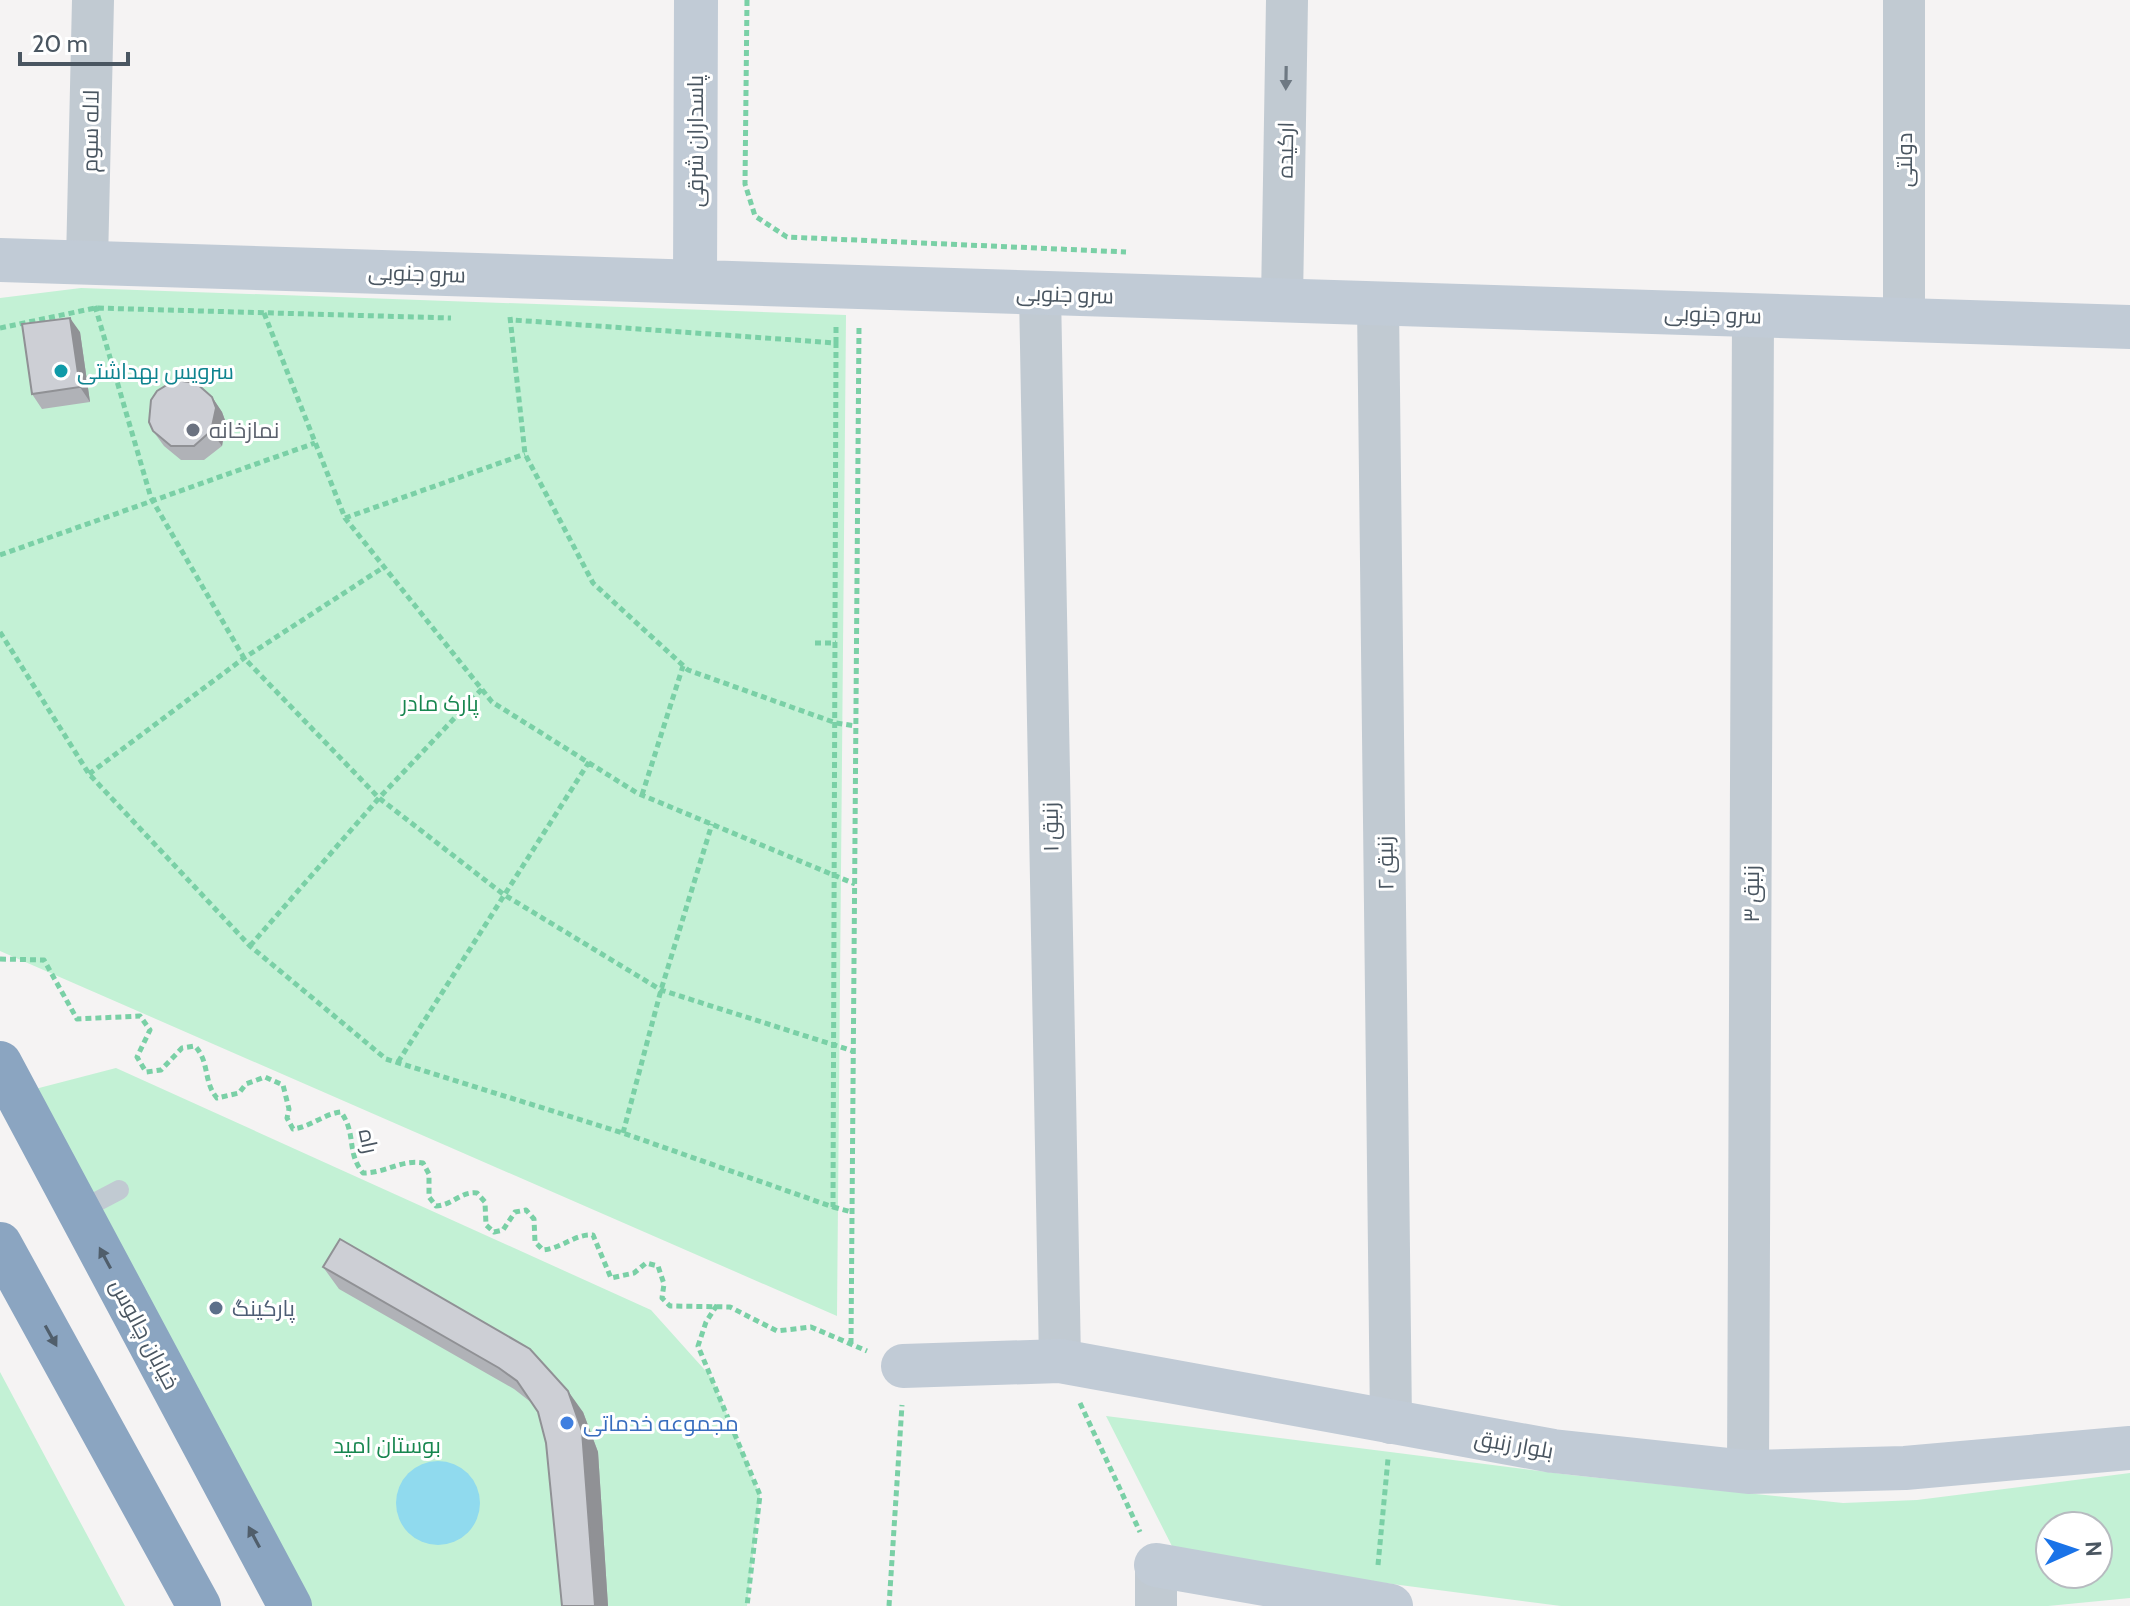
<svg xmlns="http://www.w3.org/2000/svg" width="2130" height="1606" font-family="Cabin,Cairo,sans-serif">
	<style>
		.green { fill: #c3f1d5; fill-rule: evenodd }
		.water { fill: #90daee }
		.lines { fill: none; stroke-linecap: round; stroke-linejoin: round }
		.path { stroke: #7ad0a6; stroke-width: 5; stroke-dasharray: 6 4; stroke-linecap: butt }
		.lane { stroke: #c1cad2; stroke-width: 20 }
		.street { stroke: #c1cad2; stroke-width: 42 }
		.secondary { stroke: #c1cbd6; stroke-width: 44 }
		.highway { stroke: #8ba5c1; stroke-width: 44 }
		.wall { fill: #b0b2b7 }
		.shaded-wall { fill: #909195 }
		.building { fill: #cdcfd5; stroke: #909195; stroke-width: 2 }
		.oneway { fill: #6e7983 }
		.oneway2 { fill: #505e6b }
		.culture-dot { fill: #0f9aa8; stroke: #fff; stroke-width: 3 }
		.worship-dot { fill: #6b7280; stroke: #fff; stroke-width: 3 }
		.service-dot { fill: #5c6f8a; stroke: #fff; stroke-width: 3 }
		.shop-dot { fill: #3f7fe0; stroke: #fff; stroke-width: 3 }
		.labels { text-anchor: middle; stroke-width: 6; stroke-linejoin: round; paint-order: stroke }
		.street-label { font-size: 22px; fill: #4a5661; stroke: #fff }
		.culture-label { font-size: 22px; fill: #0d838f; stroke: #fff; text-anchor: start }
		.worship-label { font-size: 22px; fill: #5b616d; stroke: #fff; text-anchor: start }
		.park-label { font-size: 22px; fill: #17864f; stroke: #fff }
		.service-label { font-size: 22px; fill: #4e5e75; stroke: #fff; text-anchor: start }
		.shop-label { font-size: 22px; fill: #366cbe; stroke: #fff; text-anchor: start }
	</style>
	<rect width="100%" height="100%" fill="#f5f3f3"/>
	<path class="green" d="M 81,288 L 846,315 L 837,1316 L 0,951 L 0,298 Z
		M 116,1068 L 651,1310 L 712,1378 L 760,1495 L 747,1606 L 290,1606 L 20,1099 L 39,1088 Z
		M 0,1372 L 125,1606 L 0,1606 Z
		M 1106,1416 L 1571,1475 L 1843,1503 L 1917,1500 L 2130,1473 L 2130,1598 L 2048,1606 L 1561,1606 L 1177,1556 ZM 2050,1526 L 2098,1526 L 2098,1574 L 2050,1574 Z"/>
	<path class="water" d="M396 1503a42 42 0 1 1 84 0a42 42 0 1 1-84 0Z"/>
	<g class="lines">
		<path class="path" d="M 747,0 L 745,184 L 755,216 L 787,237 L 1126,252
			M 95,306 L 151,498 L 244,658 L 379,798 L 503,894 L 661,990 L 853,1051
			M 264,313 L 345,518 L 492,702 L 637,793 L 855,884
			M 510,317 L 525,454 L 593,583 L 688,670 L 836,723 L 856,726
			M 0,328 L 95,308 L 451,318
			M 836,343 L 836,324
			M 345,518 L 525,454
			M 0,555 L 315,443
			M 0,632 L 89,774 L 250,946 L 386,1059 L 623,1133 L 833,1207 L 836,343 L 513,320
			M 815,643 L 836,643
			M 89,774 L 244,658 L 384,567
			M 642,795 L 683,666
			M 250,946 L 379,798 L 482,689
			M 0,959 L 44,960 L 77,1019 L 140,1016 L 150,1030 L 137,1057 L 146,1072 L 161,1070 L 182,1048 L 195,1046 C 210,1062 203,1082 217,1098 L 239,1093 L 246,1084 L 265,1077 L 283,1085 L 289,1109 L 287,1118 L 293,1129 C 311,1127 323,1114 341,1112 C 357,1135 346,1152 363,1173 C 386,1173 402,1159 423,1163 L 429,1174 L 429,1197 L 436,1206 C 453,1205 461,1191 477,1193 L 485,1202 L 486,1225 L 494,1232 L 503,1230 L 515,1212 L 526,1210 L 534,1219 L 535,1242 L 543,1250 C 563,1248 574,1234 593,1235 L 611,1278 L 634,1273 L 646,1263 L 658,1266 L 664,1284 L 662,1298 L 670,1306 L 730,1307 L 777,1331 L 811,1327 L 867,1351
			M 398,1062 L 589,762
			M 623,1133 L 661,990 L 712,824
			M 833,1207 L 852,1212
			M 717,1305 L 706,1322 L 698,1346 L 760,1495 L 747,1606
			M 851,1344 L 859,325
			M 1080,1403 L 1140,1532
			M 1378,1565 L 1388,1459
			M 889,1606 L 902,1405"/>
		<path class="lane" d="M 79,1211 L 119,1190"/>
		<path class="street" d="M 1904,0 L 1904,320
			M 87,262 L 93,0
			M 1040,293 L 1060,1361
			M 1282,300 L 1287,0
			M 1378,304 L 1391,1423
			M 1748,1472 L 1753,316
			M 1156,1565 L 1156,1606"/>
		<path class="secondary" d="M 0,260 L 2130,327
			M 695,282 L 696,0
			M 903,1366 L 1060,1361 L 1553,1451 L 1748,1472 L 1905,1468 L 2130,1448
			M 1156,1565 L 1391,1606"/>
		<path class="highway" d="M 0,1063 L 290,1606
			M 0,1244 L 199,1606"/>
	</g>
	<path class="wall" d="M 80,332 L 90,402 L 42,409 L 32,394 Z
		M 212,397 L 222,412 L 226,423 L 222,446 L 204,460 L 181,460 L 164,446 L 153,431 Z
		M 323,1267 L 583,1412 L 598,1452 L 608,1606 L 562,1606 L 546,1443 L 539,1412 L 532,1403 L 514,1389 L 339,1289 Z"/>
	<path class="shaded-wall" d="M 70,318 L 80,332 L 90,402 L 80,387 Z
		M 212,397 L 222,412 L 226,423 L 222,446 L 211,431 Z
		M 568,1391 L 583,1412 L 598,1452 L 608,1606 L 595,1606 Z"/>
	<path class="building" d="M 70,318 L 80,387 L 32,394 L 22,324 Z
		M 175,380 L 196,383 L 212,397 L 216,408 L 211,431 L 194,446 L 171,446 L 153,431 L 149,422 L 151,400 L 157,391 Z
		M 340,1239 L 530,1349 L 568,1391 L 582,1431 L 595,1606 L 562,1606 L 546,1443 L 538,1412 L 517,1381 L 499,1368 L 323,1267 Z"/>
	<defs><path id="oneway-solid" d="M-6-.8H1V-3.2L6.5 0L1 3.2V.8H-6Z" transform="scale(2)"/></defs>
	<use class="oneway" href="#oneway-solid" transform="translate(1286 78) rotate(91)"/>
	<g class="oneway2">
		<use href="#oneway-solid" transform="translate(105 1258) rotate(-118)"/>
		<use href="#oneway-solid" transform="translate(51 1336) rotate(61)"/>
		<use href="#oneway-solid" transform="translate(254 1537) rotate(-118)"/>
	</g>
	<circle class="culture-dot" cx="61" cy="371" r="8"/>
	<circle class="worship-dot" cx="193" cy="430" r="8"/>
	<circle class="service-dot" cx="216" cy="1308" r="8"/>
	<circle class="shop-dot" cx="567" cy="1423" r="8"/>
	<g class="labels">
		<g class="street-label">
			<text transform="translate(90 131) rotate(-89)" y="8">لاله سوم</text>
			<text transform="translate(695 141) rotate(-90)" y="8">پاسداران شرقی</text>
			<text transform="translate(1285 150) rotate(-89)" y="8">ارکیده</text>
			<text transform="translate(1904 160) rotate(-90)" y="8">دولتی</text>
			<text transform="translate(417 273) rotate(2)" y="8">سرو جنوبی</text>
			<text transform="translate(1065 294) rotate(2)" y="8">سرو جنوبی</text>
			<text transform="translate(1713 314) rotate(2)" y="8">سرو جنوبی</text>
			<text transform="translate(1050 827) rotate(-91)" y="8">زنبق ۱</text>
			<text transform="translate(1385 863) rotate(-91)" y="8">زنبق ۲</text>
			<text transform="translate(1751 894) rotate(-90)" y="8">زنبق ۳</text>
			<text transform="translate(369 1141) rotate(78)" y="8">راه</text>
			<text transform="translate(145 1334) rotate(62)" y="8">خیابان چالوس</text>
			<text transform="translate(1514 1444) rotate(10)" y="8">بلوار زنبق</text>
		</g>
		<g class="culture-label">
			<text x="77" y="379">سرویس بهداشتی</text>
		</g>
		<g class="worship-label">
			<text x="209" y="438">نمازخانه</text>
		</g>
		<g class="park-label">
			<text x="440" y="711">پارک مادر</text>
			<text x="387" y="1453">بوستان امید</text>
		</g>
		<g class="service-label">
			<text x="232" y="1316">پارکینگ</text>
		</g>
		<g class="shop-label">
			<text x="583" y="1431">مجموعه خدماتی</text>
		</g>
	</g>
	<g transform="translate(2074 1550) rotate(87)"><circle r="38" fill="#ffffff" stroke="#b7bbc0" stroke-width="2"/>
	<path d="M0-6L14 30L0 20L-14 30Z" fill="#1a73e8"/>
	<text y="-12" font-size="22" font-weight="bold" text-anchor="middle" fill="#4a5661">N</text>
	</g>
	<path d="M20 52v12h108v-12" fill="none" stroke="#4a5661" stroke-width="4"/>
	<text x="32" y="52" font-size="24" fill="#4a5661" stroke="#ffffff" stroke-width="6" paint-order="stroke">20 m</text>
</svg>
